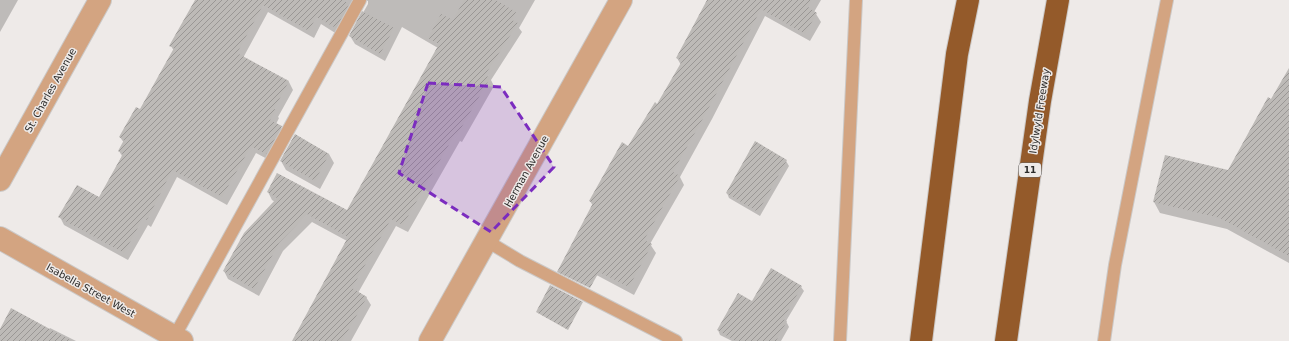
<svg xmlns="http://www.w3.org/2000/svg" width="1289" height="341" font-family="'DejaVu Sans',sans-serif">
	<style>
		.shadow { fill: #0003 }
		.building { fill: url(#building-hatch) }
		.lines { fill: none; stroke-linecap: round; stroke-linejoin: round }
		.service-casing { stroke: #cbc8c6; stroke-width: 14 }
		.minor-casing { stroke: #cbc8c6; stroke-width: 24 }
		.motorway-casing { stroke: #cbc8c6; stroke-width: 24 }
		.service { stroke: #d3a481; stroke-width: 12 }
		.minor { stroke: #d3a481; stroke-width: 22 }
		.motorway { stroke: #945a2a; stroke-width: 22 }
		.marked { fill: #7b2cbf; fill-opacity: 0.2; stroke: #7b2cbf; stroke-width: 3; stroke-dasharray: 8 5; stroke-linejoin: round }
		.labels { text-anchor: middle; stroke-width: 3; stroke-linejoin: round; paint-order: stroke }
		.shield { fill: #eeeae8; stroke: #666463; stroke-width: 1 }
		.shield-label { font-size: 9px; font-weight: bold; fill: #2c2b2a }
		.street-label { font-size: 10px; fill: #2c2b2a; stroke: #eeeae8 }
	</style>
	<defs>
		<pattern id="building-hatch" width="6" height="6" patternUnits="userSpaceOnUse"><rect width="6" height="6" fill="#bdbab7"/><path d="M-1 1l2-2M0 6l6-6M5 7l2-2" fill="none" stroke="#9a9795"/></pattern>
	</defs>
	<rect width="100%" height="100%" fill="#eeeae8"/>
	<path class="shadow" d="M 0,0 L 18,0 L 0,32 Z
		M 196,0 L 535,0 L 519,28 L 522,32 L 491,80 L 494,86 L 462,142 L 460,141 L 408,232 L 396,226 L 358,293 L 366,297 L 371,305 L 351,341 L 301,341 L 347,241 L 312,222 L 283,251 L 259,296 L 228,279 L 224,271 L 275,202 L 272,200 L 268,192 L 278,174 L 347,211 L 438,48 L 402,27 L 385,61 L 355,44 L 350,36 L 368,4 L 368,1 L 365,0 L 340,36 L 321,24 L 314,38 L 268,12 L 243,58 L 289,82 L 293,90 L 278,117 L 279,118 L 276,124 L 281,127 L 286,135 L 271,161 L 256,153 L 227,205 L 177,177 L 151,227 L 148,225 L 128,260 L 64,225 L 60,217 L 99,199 L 122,156 L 119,151 L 124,143 L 120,137 L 140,110 L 174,51 L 171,46 Z
		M 708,0 L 821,0 L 814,12 L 816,14 L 821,22 L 810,41 L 765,16 L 712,119 L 680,177 L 684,185 L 650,244 L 656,253 L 634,295 L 572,262 L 593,206 L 590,201 L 658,105 L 681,65 L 677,58 Z
		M 1289,70 L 1289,263 L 1227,229 L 1160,213 L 1154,202 L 1228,172 Z
		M 295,135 L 329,154 L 334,163 L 320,189 L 286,170 L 281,161 Z
		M 755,143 L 786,161 L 789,166 L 760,216 L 729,198 L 727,193 Z
		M 801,287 L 804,291 L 786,321 L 789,327 L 781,341 L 732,341 L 720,335 L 718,330 L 753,303 Z
		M 50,328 L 76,341 L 0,341 L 0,331 L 49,330 Z"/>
	<path class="building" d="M 195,0 L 343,0 L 349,4 L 336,28 L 316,17 L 309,31 L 263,5 L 237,53 L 289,81 L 274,109 L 276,110 L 270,120 L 282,126 L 266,154 L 251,146 L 222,197 L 172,170 L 147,220 L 143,218 L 124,253 L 58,217 L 77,185 L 99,197 L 123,154 L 118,151 L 124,140 L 119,137 L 136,107 L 140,109 L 174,48 L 169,46 Z
		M 464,0 L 496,0 L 516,12 L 512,20 L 518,23 L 485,75 L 490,78 L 457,135 L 455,134 L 403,225 L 391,219 L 352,288 L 367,297 L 342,341 L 292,341 L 348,237 L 307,214 L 279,243 L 254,289 L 223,271 L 244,233 L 277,198 L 267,192 L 277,173 L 347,210 L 439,44 L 428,38 L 441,14 L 453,20 Z
		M 707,0 L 812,0 L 808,7 L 817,13 L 805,34 L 761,9 L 707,111 L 673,172 L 680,176 L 644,240 L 652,244 L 629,287 L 599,272 L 590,288 L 557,272 L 593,203 L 589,201 L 622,142 L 628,146 L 655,102 L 657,104 L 682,61 L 676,58 Z
		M 362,11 L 394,28 L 380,54 L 349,36 Z
		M 1289,68 L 1289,256 L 1220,218 L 1153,202 L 1165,155 L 1228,170 L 1268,97 L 1271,99 Z
		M 295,134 L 329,154 L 315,181 L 280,161 Z
		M 755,141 L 787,160 L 758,212 L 726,193 Z
		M 771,268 L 802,286 L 783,319 L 787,321 L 776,341 L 736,341 L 717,330 L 738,293 L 752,301 Z
		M 550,285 L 583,302 L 568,330 L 536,312 Z
		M 11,308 L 72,341 L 0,341 L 0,329 Z"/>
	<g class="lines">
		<g class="service-casing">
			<path id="service" d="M 487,241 L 520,261 L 676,341
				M 172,341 L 360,0
				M 840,341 L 856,0
				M 1104,341 L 1115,265 L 1167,0"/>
		</g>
		<g class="minor-casing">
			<path id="minor" d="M 0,180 L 100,0
				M 0,238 L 182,341
				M 430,341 L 621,0"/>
		</g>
		<g class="motorway-casing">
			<path id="motorway" d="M 921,341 L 957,54 L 968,0
				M 1006,341 L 1040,101 L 1058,0"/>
		</g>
		<use href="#service" class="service"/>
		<use href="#minor" class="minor"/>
		<use href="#motorway" class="motorway"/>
	</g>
	<path class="marked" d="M 428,83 L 501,87 L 554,167 L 491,232 L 399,173 Z"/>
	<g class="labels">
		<rect class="shield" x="1019" y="163" width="22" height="14" rx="3"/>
		<g class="shield-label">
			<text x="1030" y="173">11</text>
		</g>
		<g class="street-label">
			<text transform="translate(50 90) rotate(-61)" y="4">St. Charles Avenue</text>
			<text transform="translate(1039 111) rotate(-81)" y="4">Idylwyld Freeway</text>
			<text transform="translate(526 171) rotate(-61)" y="4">Herman Avenue</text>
			<text transform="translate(91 290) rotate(29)" y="4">Isabella Street West</text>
		</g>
	</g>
</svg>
